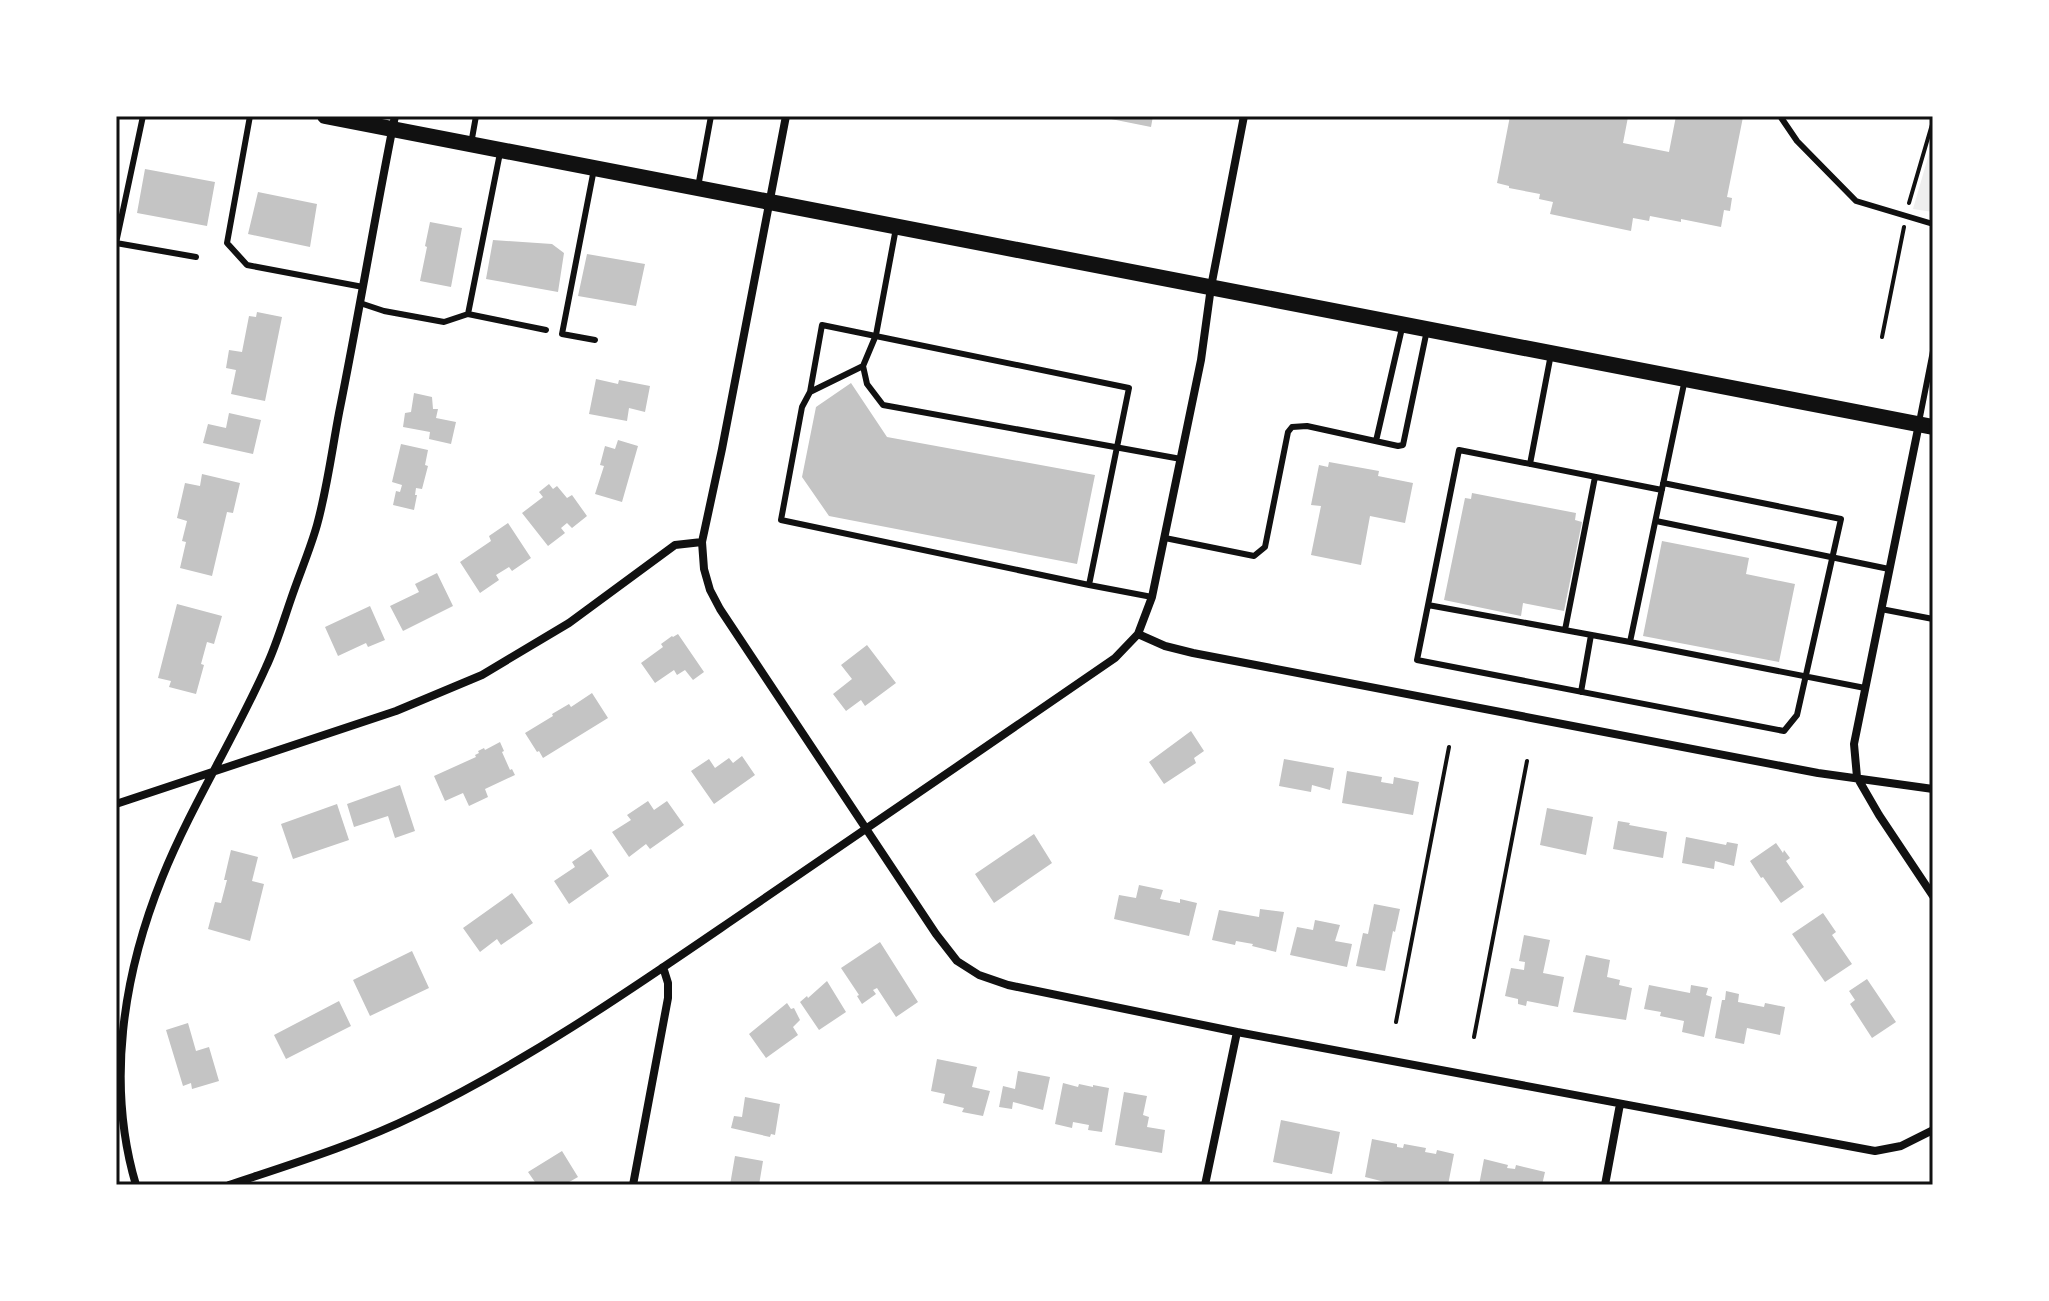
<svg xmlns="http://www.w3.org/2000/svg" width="2049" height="1301" font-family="Roboto,sans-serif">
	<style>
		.green { fill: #eee }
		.building { fill: #c4c4c4 }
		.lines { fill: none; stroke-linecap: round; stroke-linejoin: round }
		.path { stroke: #111; stroke-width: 4 }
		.service { stroke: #111; stroke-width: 6 }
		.minor { stroke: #111; stroke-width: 8 }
		.secondary { stroke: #111; stroke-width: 16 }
		.neatline { fill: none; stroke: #111; stroke-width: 3 }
	</style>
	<rect width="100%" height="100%" fill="#fff"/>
	<path class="green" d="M 1933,140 L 1933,212 L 1913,209 Z"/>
	<path class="building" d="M 1112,116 L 1153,116 L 1151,127 L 1111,119 Z
		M 1510,116 L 1628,117 L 1623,143 L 1669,152 L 1676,116 L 1743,117 L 1727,197 L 1732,198 L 1730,211 L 1724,210 L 1721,227 L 1681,219 L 1681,222 L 1650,216 L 1649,221 L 1633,218 L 1631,231 L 1550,214 L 1553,202 L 1539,199 L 1540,194 L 1509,188 L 1509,186 L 1497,183 Z
		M 145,169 L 215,182 L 207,226 L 137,213 Z
		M 258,192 L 317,204 L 310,247 L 248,234 Z
		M 430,222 L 462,228 L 451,287 L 420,281 L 427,247 L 425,246 Z
		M 493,240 L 552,244 L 564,253 L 558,292 L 486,279 Z
		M 587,254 L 645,264 L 636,306 L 578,296 Z
		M 257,312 L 282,317 L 265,401 L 231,394 L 236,370 L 226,368 L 229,350 L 242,352 L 249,316 L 256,317 Z
		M 596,379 L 618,384 L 619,380 L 650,386 L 645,412 L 629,408 L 627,421 L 589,414 Z
		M 851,383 L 887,437 L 1095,475 L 1077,564 L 829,516 L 802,477 L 816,407 Z
		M 414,393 L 432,397 L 433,409 L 438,409 L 436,418 L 456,422 L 451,444 L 429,439 L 430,432 L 403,427 L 405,413 L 411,412 Z
		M 229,413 L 261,420 L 253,454 L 203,443 L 208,424 L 226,428 Z
		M 618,440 L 638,446 L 622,502 L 595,494 L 604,466 L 600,465 L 605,446 L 615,449 Z
		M 401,444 L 428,450 L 425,465 L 428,466 L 422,489 L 416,488 L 415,495 L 417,495 L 414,510 L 393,505 L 396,491 L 400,492 L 402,485 L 392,482 Z
		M 1329,462 L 1379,471 L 1378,476 L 1413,483 L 1405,523 L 1370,516 L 1361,565 L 1311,555 L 1321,506 L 1311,505 L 1319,465 L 1328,467 Z
		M 202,474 L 240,483 L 233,513 L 227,512 L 212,576 L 180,568 L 186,542 L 182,541 L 187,521 L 177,518 L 185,483 L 200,486 Z
		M 549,484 L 553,489 L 557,486 L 567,498 L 572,495 L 587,516 L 572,528 L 567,523 L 561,528 L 565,533 L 548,546 L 522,513 L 543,497 L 539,492 Z
		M 1472,493 L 1576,513 L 1575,520 L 1582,522 L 1564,611 L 1523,603 L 1521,616 L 1444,600 L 1465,498 L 1471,499 Z
		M 508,523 L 531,558 L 512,571 L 509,567 L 496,575 L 499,580 L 480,593 L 460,562 L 491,541 L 489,536 Z
		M 1662,541 L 1749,558 L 1746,574 L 1795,584 L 1779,662 L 1643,636 Z
		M 437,573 L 453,606 L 403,631 L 390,606 L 419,592 L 415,584 Z
		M 177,604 L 222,616 L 214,644 L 207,642 L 201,664 L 204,665 L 196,694 L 169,687 L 171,681 L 158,678 Z
		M 370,606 L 385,640 L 368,647 L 366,643 L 338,656 L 325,627 Z
		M 678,634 L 704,672 L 693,680 L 685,670 L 677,675 L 674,670 L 655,683 L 641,663 L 663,647 L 661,644 L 672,636 L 673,637 Z
		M 867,645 L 896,683 L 865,706 L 861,700 L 846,711 L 833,694 L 852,679 L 841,665 Z
		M 592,693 L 608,718 L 543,758 L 539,751 L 537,752 L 525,733 L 553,716 L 552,714 L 569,704 L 571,707 Z
		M 1191,731 L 1204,751 L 1194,758 L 1196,763 L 1164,784 L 1149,762 Z
		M 500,742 L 504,751 L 502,752 L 510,770 L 512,769 L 515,775 L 485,789 L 488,797 L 469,806 L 463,793 L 445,801 L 434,776 L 476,757 L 475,755 L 479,753 L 478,751 L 484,748 L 485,750 Z
		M 742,756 L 755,775 L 714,804 L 691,771 L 709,759 L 715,768 L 729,758 L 733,763 Z
		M 1284,759 L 1334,768 L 1330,790 L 1312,785 L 1311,792 L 1279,786 Z
		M 1347,771 L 1382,777 L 1381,782 L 1393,784 L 1394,777 L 1419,782 L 1413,815 L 1342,803 Z
		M 400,785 L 415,831 L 395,838 L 388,816 L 354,827 L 347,804 Z
		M 648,801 L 654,810 L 667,801 L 684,825 L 650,849 L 646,844 L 629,857 L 612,832 L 631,820 L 627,815 Z
		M 337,804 L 349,840 L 293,859 L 281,824 Z
		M 1547,808 L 1593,817 L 1586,855 L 1540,845 Z
		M 1618,821 L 1630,823 L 1629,825 L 1667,832 L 1663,858 L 1613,849 Z
		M 1034,834 L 1052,863 L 994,903 L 975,874 Z
		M 1686,837 L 1726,845 L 1727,842 L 1738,844 L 1734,866 L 1715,861 L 1714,869 L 1682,863 Z
		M 1776,843 L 1783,853 L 1784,850 L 1790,858 L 1786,861 L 1804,887 L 1781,903 L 1763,877 L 1761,878 L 1750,861 Z
		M 591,849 L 609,876 L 569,904 L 554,881 L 575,867 L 572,862 Z
		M 231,850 L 258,857 L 252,881 L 264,884 L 250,941 L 208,929 L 215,902 L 221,903 L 227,880 L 224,880 Z
		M 1139,885 L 1163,890 L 1160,899 L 1180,903 L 1180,899 L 1197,903 L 1189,936 L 1114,919 L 1119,895 L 1136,898 Z
		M 512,893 L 533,923 L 501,945 L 497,939 L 480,952 L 463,928 Z
		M 1374,904 L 1400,909 L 1395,932 L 1393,931 L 1385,971 L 1356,966 L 1363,933 L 1368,934 Z
		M 1260,909 L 1284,912 L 1276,952 L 1252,946 L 1253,944 L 1236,941 L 1235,945 L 1212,940 L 1219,910 L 1259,917 Z
		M 1823,913 L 1836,932 L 1832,935 L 1852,964 L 1825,982 L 1792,934 Z
		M 1315,920 L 1340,925 L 1335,941 L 1352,944 L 1347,967 L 1290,955 L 1297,927 L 1313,930 Z
		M 1524,935 L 1550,940 L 1543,973 L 1564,977 L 1558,1007 L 1527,1001 L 1526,1006 L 1518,1004 L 1518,999 L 1505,996 L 1511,968 L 1524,970 L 1525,962 L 1519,961 Z
		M 880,942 L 918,1002 L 896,1017 L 877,988 L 873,990 L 876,994 L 862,1004 L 857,996 L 859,995 L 841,968 Z
		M 412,951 L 429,988 L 370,1016 L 353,980 Z
		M 1586,955 L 1610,960 L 1607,977 L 1620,980 L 1619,985 L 1632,988 L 1626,1020 L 1573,1012 Z
		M 1867,979 L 1896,1022 L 1872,1038 L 1850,1004 L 1855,1000 L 1849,991 Z
		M 827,981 L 846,1012 L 819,1030 L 800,1002 L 807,996 L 808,998 Z
		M 1649,985 L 1690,993 L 1691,985 L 1708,988 L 1706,995 L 1712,997 L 1704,1037 L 1682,1032 L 1684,1021 L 1660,1016 L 1661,1012 L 1644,1009 Z
		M 1726,991 L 1739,994 L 1738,1002 L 1764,1007 L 1765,1003 L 1785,1007 L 1780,1035 L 1747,1028 L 1744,1044 L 1715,1038 L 1722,1000 L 1725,1000 Z
		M 339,1001 L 351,1026 L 286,1059 L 274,1035 Z
		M 787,1003 L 791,1009 L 794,1008 L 800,1020 L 793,1027 L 798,1035 L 766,1058 L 749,1034 Z
		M 188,1023 L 196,1051 L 209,1047 L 219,1081 L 192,1089 L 191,1083 L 183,1086 L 166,1030 Z
		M 937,1059 L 977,1067 L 972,1087 L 990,1091 L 983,1116 L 962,1112 L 964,1108 L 943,1103 L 945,1094 L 931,1091 Z
		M 1018,1071 L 1050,1077 L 1043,1110 L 1013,1102 L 1012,1109 L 999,1107 L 1003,1086 L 1015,1089 Z
		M 1063,1083 L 1078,1087 L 1079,1084 L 1093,1087 L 1093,1085 L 1109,1088 L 1102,1132 L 1088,1130 L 1089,1125 L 1073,1122 L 1072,1128 L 1055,1124 Z
		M 1124,1092 L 1147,1096 L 1143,1115 L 1149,1117 L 1147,1127 L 1165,1130 L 1162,1153 L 1115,1145 Z
		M 745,1097 L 780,1104 L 775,1135 L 771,1134 L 770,1137 L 731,1128 L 734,1116 L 742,1117 Z
		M 1281,1120 L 1340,1132 L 1332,1174 L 1273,1162 Z
		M 1372,1139 L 1397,1144 L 1397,1147 L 1403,1148 L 1404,1144 L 1426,1148 L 1425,1152 L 1436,1154 L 1437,1150 L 1454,1154 L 1448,1185 L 1397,1185 L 1365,1177 Z
		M 562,1151 L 578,1177 L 564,1185 L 537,1185 L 528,1172 Z
		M 735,1156 L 763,1161 L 759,1185 L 730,1185 Z
		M 1484,1159 L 1508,1165 L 1507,1168 L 1515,1169 L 1516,1165 L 1545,1172 L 1542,1185 L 1479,1185 Z"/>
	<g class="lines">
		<path class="path" d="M 1909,203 L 1933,121
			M 1882,337 L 1904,227
			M 1396,1022 L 1449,747
			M 1474,1037 L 1527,761"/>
		<path class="service" d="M 250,116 L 227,243 L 247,265 L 363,287
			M 1780,116 L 1797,141 L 1856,201 L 1933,224
			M 471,144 L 476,116
			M 594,169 L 562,334 L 595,340
			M 698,187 L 711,116
			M 116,243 L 143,116
			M 116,243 L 196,257
			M 360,303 L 384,311 L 444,322 L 468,314 L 546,330
			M 468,314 L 500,153
			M 863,366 L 867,384 L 883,405 L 1181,459
			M 810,392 L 863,366 L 876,335 L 896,228
			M 1919,422 L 1933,351
			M 1376,441 L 1402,328
			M 1530,464 L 1551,354
			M 1662,490 L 1459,450 L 1417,660 L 1784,731 L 1797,715 L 1841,519 L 1663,483
			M 1656,521 L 1889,569
			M 1165,538 L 1254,556 L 1265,547 L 1288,432 L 1292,427 L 1307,426 L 1398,446 L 1403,445 L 1427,330
			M 1089,585 L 1129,388 L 822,325 L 810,392 L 802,407 L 781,520 L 1089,585 L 1152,597
			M 1428,605 L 1630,642 L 1865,688
			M 1881,609 L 1933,619
			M 1565,630 L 1595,477
			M 1630,642 L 1685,379
			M 1581,692 L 1591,635"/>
		<path class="minor" d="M 786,116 L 722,449 L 702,542 L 704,569 L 710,590 L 720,609 L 936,934 L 957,961 L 979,975 L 1008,985 L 1237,1032 L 1875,1151 L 1901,1146 L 1933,1130
			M 1919,424 L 1854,744 L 1857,777 L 1879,815 L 1933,896
			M 1138,634 L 1165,646 L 1193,653 L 1818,773 L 1933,789
			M 116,804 L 396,711 L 482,675 L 569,623 L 675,545 L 702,542
			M 136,1185 C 106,1084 123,975 162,878 C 191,806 234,739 266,667 C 276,646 283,622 291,599 C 299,575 310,550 317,525 C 327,489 332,450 339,413 C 359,314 375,215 395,116
			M 229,1185 C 292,1164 357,1144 416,1115 C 530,1060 636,986 740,915 C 866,829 990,744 1115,658 L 1138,634 L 1152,597 L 1201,360 L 1211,287 L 1244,116
			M 633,1185 L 668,998 L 668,983 L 663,967
			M 1205,1185 L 1237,1032
			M 1605,1185 L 1620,1104"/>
		<path class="secondary" d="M 325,116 L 1933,427"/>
	</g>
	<rect width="2049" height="1301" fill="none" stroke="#ffffff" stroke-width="236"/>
	<rect x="118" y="118" width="1813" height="1065" class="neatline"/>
</svg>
